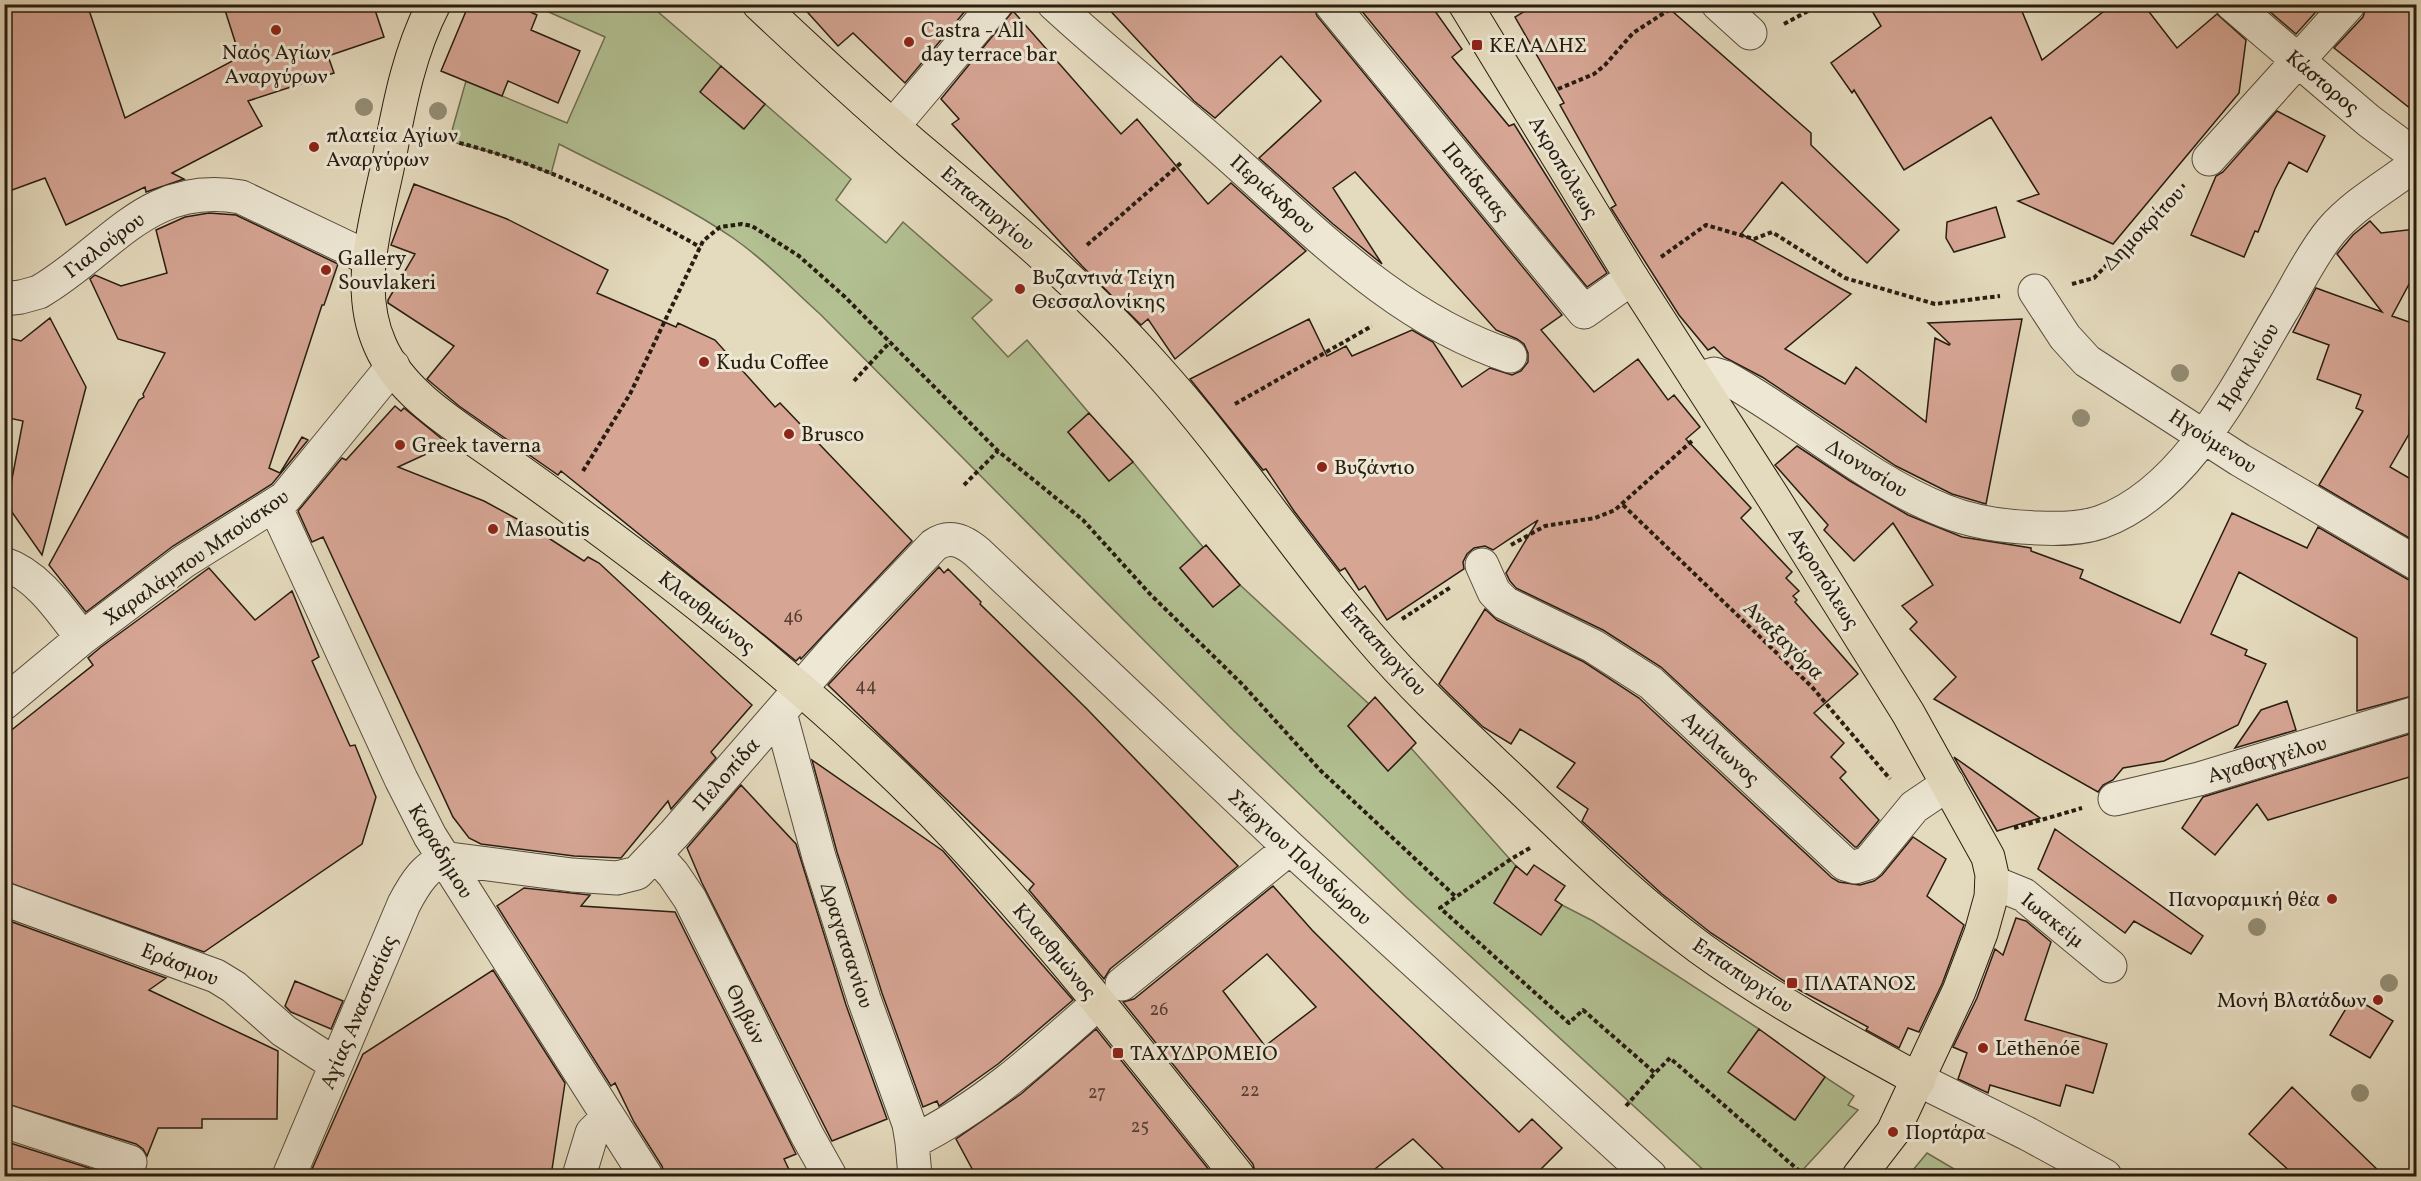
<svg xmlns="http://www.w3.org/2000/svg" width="2421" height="1181" font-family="Vollkorn,serif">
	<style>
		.green { fill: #b2c092; stroke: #6d6e52; stroke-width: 1.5 }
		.building { fill: #d6a594; stroke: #281d11; stroke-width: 1.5; fill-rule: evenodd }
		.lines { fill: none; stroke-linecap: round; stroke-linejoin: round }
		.minor-casing { stroke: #574c3c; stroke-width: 35 }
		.major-casing { stroke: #281d11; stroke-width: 35 }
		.path { stroke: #281d11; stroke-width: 4; stroke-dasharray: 4.5 3; stroke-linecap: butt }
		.minor { stroke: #ede7d4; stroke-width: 33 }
		.major { stroke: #e4dabd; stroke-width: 33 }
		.tree { fill: #938d74 }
		.poi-dot { fill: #8f2418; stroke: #ede7d4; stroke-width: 2 }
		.labels { text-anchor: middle; stroke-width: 6; stroke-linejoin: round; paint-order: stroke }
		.number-label { font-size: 18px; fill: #543f32 }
		.poi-label { font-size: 21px; fill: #281d11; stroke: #ede7d4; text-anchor: start }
		.street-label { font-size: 21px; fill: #281d11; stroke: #ede7d4 }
	</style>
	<rect width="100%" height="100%" fill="#e4dabd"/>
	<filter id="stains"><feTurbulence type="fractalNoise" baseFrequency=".00333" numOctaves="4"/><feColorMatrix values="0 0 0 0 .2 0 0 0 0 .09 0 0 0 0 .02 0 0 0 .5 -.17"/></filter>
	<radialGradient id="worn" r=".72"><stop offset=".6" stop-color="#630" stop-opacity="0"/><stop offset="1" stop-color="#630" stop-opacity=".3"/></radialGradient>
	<path class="green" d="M 533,5 L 650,5 L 721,66 L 701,92 L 743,129 L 765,104 L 851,179 L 836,200 L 886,243 L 903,222 L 992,300 L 972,318 L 1008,357 L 1027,340 L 1089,413 L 1068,432 L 1109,481 L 1133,462 L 1203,547 L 1180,568 L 1213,607 L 1240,585 L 1369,704 L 1348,726 L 1388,771 L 1411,748 L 1516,866 L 1494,903 L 1541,934 L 1562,905 L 1593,921 L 1759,1029 L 1728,1072 L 1794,1120 L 1825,1077 L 1854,1096 L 1848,1105 L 1858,1110 L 1797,1176 L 1710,1176 L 1407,898 L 1234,731 L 820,314 C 792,289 765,260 733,238 C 679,201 617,174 559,144 L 551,174 L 509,157 L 449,141 L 466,81 L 567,123 L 605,37 Z
		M 1927,1153 L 1966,1176 L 1908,1176 Z"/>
	<path class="building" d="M 4,4 L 87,4 L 125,118 L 240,57 L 223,4 L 373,4 L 384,37 L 328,56 L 334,73 L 248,101 L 262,126 L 172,173 L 184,179 L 146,192 L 145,187 L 66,225 L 45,178 L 4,193 Z
		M 469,4 L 513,4 L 537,15 L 531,30 L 580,51 L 558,103 L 508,81 L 502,96 L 441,71 Z
		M 800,4 L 971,4 L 905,83 L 853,33 L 838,46 Z
		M 1104,4 L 1313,4 L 1317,16 L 1562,315 L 1541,330 L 1594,392 L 1638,359 L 1668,400 L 1674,395 L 1700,427 L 1686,439 L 1751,508 L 1741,518 L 1792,572 L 1786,578 L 1799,591 L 1793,596 L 1797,600 L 1795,602 L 1858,674 L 1814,713 L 1844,743 L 1831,757 L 1846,772 L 1840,778 L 1879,820 L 1857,847 L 1855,847 L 1661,667 L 1603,630 L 1516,588 L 1510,581 L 1506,573 L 1538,520 L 1493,550 L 1485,546 L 1474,548 L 1467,554 L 1463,562 L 1464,569 L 1387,620 L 1365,586 L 1359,590 L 1345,568 L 1340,571 L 1294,511 L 1266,469 L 1263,470 L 1190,379 L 1309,319 L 1327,356 L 1346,346 L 1352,356 L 1412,330 L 1433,342 L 1462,387 L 1490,368 L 1512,375 L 1521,371 L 1528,362 L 1528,353 L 1524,344 L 1517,339 L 1496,330 L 1355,172 L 1333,188 L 1382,264 L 1333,224 L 1259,158 L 1321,101 L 1281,56 L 1215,118 L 1194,101 Z
		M 1356,4 L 1430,4 L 1462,49 L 1452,57 L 1509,126 L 1514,124 L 1607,273 L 1587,287 Z
		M 1537,4 L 1664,4 L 1811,133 L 1811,145 L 1899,230 L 1867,263 L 1782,182 L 1741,234 L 1851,294 L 1785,349 L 1845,384 L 1856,367 L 1926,422 L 1935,338 L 1949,345 L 1950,344 L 1928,323 L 2022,319 L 1986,504 L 1952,494 L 1896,466 L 1762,377 L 1724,357 L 1714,347 L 1708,350 L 1679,315 L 1611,208 L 1616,205 L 1560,105 L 1564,103 L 1515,17 Z
		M 1868,4 L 2019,4 L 2042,60 L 2113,4 L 2143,4 L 2177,48 L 2217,14 L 2246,40 L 2239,93 L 2113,244 L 2018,201 L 2039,194 L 1991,117 L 1904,170 L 1854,90 L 1852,93 L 1831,63 L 1881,26 Z
		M 2261,4 L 2323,4 L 2296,34 Z
		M 2367,4 L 2403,4 L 2416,16 L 2416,113 L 2334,48 L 2363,17 Z
		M 1013,11 L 1121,134 L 1137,119 L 1208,204 L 1231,183 L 1306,251 L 1175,359 L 1148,319 L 1141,325 L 1082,266 L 952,124 L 959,119 L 941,99 Z
		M 721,66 L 765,104 L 744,129 L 700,92 Z
		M 2277,111 L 2325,136 L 2307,172 L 2289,162 L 2275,189 L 2258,232 L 2255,231 L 2244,257 L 2191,235 L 2216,176 L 2223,172 Z
		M 414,184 L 507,219 L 608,270 L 597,293 L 676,327 L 678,323 L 715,340 L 775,407 L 780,403 L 912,541 L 801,659 L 800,657 L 796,661 L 561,471 L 558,475 L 459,406 L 427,379 L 454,346 L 388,303 L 388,300 L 415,254 L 391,245 Z
		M 1996,207 L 2005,237 L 1954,252 L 1946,238 L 1947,222 Z
		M 209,213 L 236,215 L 338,264 L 324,305 L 322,305 L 269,468 L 280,473 L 302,437 L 308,440 L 272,484 L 173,546 L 86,612 L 49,565 L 139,400 L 144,397 L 143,394 L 165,353 L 118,339 L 90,279 L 95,275 L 121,286 L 167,273 L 156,230 L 185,217 Z
		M 2370,221 L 2381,233 L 2416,229 L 2416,271 L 2392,316 L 2412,323 L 2409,434 L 2390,467 L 2416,482 L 2416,542 L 2319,485 L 2363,411 L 2356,408 L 2361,395 L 2317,379 L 2329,345 L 2293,332 L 2316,288 L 2382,312 L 2337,254 L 2353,235 Z
		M 50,318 L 86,387 L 42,555 L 7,505 L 23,421 L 4,417 L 4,337 L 21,341 Z
		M 395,406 L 401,411 L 404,408 L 448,444 L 398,467 L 484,501 L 530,526 L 584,561 L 588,557 L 599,563 L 752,705 L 711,752 L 716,758 L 671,809 L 668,801 L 621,858 L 574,856 L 481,844 L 469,838 L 453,817 L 323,537 L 312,542 L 298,511 L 342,458 L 346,460 Z
		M 1089,413 L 1133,462 L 1109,481 L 1068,432 Z
		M 1797,446 L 1850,481 L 1908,515 L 1962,537 L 2031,548 L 2031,551 L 2083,570 L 2080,578 L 2180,623 L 2232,513 L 2307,548 L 2318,527 L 2407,579 L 2416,582 L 2416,695 L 2357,711 L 2357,638 L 2239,572 L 2211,634 L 2247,650 L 2245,655 L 2266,664 L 2238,725 L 2164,761 L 2123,768 L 2113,780 L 2103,785 L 2098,792 L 1934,699 L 1956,677 L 1910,629 L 1917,622 L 1902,606 L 1933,585 L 1893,523 L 1854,561 L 1824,530 L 1828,525 L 1775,465 Z
		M 1206,545 L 1240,585 L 1213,607 L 1180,568 Z
		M 939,567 L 944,573 L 948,569 L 981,602 L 980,604 L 1087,709 L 1238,866 L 1110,969 L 1104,979 L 1029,890 L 1034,884 L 828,685 Z
		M 209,568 L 255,620 L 292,591 L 319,657 L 312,661 L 350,746 L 355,745 L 376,797 L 362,844 L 204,952 L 4,881 L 4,736 L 93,665 L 88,658 L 101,647 Z
		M 1485,609 L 1497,620 L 1584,662 L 1639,698 L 1832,878 L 1839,882 L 1860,885 L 1874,881 L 1882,875 L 1913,837 L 1946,859 L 1927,896 L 1964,925 L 1942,984 L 1919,1032 L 1908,1028 L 1899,1048 L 1866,1030 L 1868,1027 L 1790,985 L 1711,933 L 1662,894 L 1582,821 L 1588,809 L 1557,787 L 1575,763 L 1520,729 L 1511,744 L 1483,727 L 1450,695 L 1439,684 Z
		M 1375,697 L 1416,743 L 1388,771 L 1348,726 Z
		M 2287,701 L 2296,730 L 2235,748 L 2261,710 Z
		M 2416,732 L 2416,775 L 2268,820 L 2257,804 L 2215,855 L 2182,828 L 2203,797 Z
		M 1954,757 L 2040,818 L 1997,831 Z
		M 812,760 L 943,851 L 1073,1000 L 998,1064 L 939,1106 L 937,1101 L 923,1107 L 882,993 L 837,852 Z
		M 741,785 L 796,844 L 846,1005 L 887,1119 L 832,1141 L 702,883 L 687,848 Z
		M 2055,829 L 2203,936 L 2191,954 L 2134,921 L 2125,933 L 2038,869 Z
		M 1534,865 L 1565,886 L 1555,900 L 1562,905 L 1541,935 L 1494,903 L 1516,866 L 1527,875 Z
		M 1273,886 L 1312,930 L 1376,994 L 1519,1132 L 1532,1119 L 1562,1148 L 1534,1176 L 1451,1176 L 1413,1139 L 1366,1176 L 1256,1176 L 1253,1164 L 1123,1002 L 1134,999 ZM 1267,954 L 1316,1007 L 1265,1046 L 1223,991 Z
		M 524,888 L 590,895 L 581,906 L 675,912 L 796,1154 L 784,1159 L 792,1176 L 665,1176 L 662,1166 L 634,1122 L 615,1083 L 611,1086 L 497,906 Z
		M 2016,918 L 2026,921 L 2051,942 L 2025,1020 L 2107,1044 L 2093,1093 L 2066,1085 L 2060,1106 L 1990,1085 L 1988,1093 L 1958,1079 L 1967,1053 L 1953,1047 L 1977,998 L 1995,949 L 2003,955 Z
		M 4,919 L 166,978 L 149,990 L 278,1051 L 277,1119 L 202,1119 L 202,1128 L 158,1128 L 147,1156 L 143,1149 L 136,1144 L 4,1103 Z
		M 493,970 L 565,1083 L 551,1176 L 309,1176 L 363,1054 Z
		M 295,981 L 343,1001 L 331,1029 L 291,1012 L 285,1006 Z
		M 2353,997 L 2393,1021 L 2370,1058 L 2330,1035 Z
		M 1096,1029 L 1214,1176 L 976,1176 L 956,1139 L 1021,1094 Z
		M 1759,1029 L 1825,1077 L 1795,1120 L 1728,1072 Z
		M 2292,1087 L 2384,1176 L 2295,1176 L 2249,1134 Z
		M 4,1141 L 114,1176 L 4,1176 Z"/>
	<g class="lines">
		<g class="minor-casing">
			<path id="minor" d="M 1054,4 C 1108,54 1165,99 1220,148 C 1309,226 1394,318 1510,356
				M 1331,4 L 1584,312 L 1632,278
				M 1718,4 L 1750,33
				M 2232,4 L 2369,121 L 2416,156
				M 893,126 L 996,4
				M 2209,159 L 2349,4
				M 2035,291 L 2065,337 L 2087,361 L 2240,460 L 2416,563
				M 4,299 L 21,297 L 39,292 C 110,251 147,180 241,197 L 350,249 L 369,260
				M 1697,379 L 1714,374 L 1724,377 C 1800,418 1864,479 1945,511 C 1975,523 2006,527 2038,528 C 2059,529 2081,529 2101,522 C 2185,492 2238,385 2281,312 C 2297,286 2311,255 2331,231 C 2354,204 2388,185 2416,164
				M 275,506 L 401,779 L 430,836 L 646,1176
				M 4,564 C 38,575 61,611 82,638
				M 1482,565 L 1494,592 L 1505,603 L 1593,646 L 1651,683 L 1845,864 L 1855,867 L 1868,863 L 1914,807 L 1948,784
				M 4,703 L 82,638 L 183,562 L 285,498 L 393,366
				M 780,713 L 819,857 L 864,999 L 909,1124 L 912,1142 L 915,1176
				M 2115,799 L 2199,779 L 2416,713
				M 656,855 L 673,874 L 690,899 L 807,1135 L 830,1176
				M 1992,882 L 2024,895 L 2110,966
				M 4,899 L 216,976 L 234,987 L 284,1031 L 335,1064
				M 1122,984 L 1290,848
				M 1919,1080 L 2028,1134 L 2105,1176
				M 4,1121 L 130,1162
				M 912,1142 C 983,1107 1040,1055 1099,1002
				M 289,1176 L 404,904 C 414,885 427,862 450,859 L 572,875 L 617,878 L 637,873 L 675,833 L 835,649 L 934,545 C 950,534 964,541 977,552 L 1290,848 L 1650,1176
				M 579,1176 L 592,1133 L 608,1117"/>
		</g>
		<g class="major-casing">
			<path id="major" d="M 434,4 C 407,56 398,113 387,169 C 375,226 355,289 380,345 C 401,394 456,426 498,456 C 528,477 557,498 587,520 C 708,609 826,704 932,812 C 1042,926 1139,1053 1238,1176
				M 759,4 C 810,52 861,99 913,144 C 997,215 1082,284 1154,366 C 1231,451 1294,548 1368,635 C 1411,686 1461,732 1509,777 C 1571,836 1631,897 1700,948 C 1769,998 1844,1039 1919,1080
				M 1465,4 L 1632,278 L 1773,497 L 1908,713 L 1988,857 L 1992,875 L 1991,897 L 1981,933 L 1959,991 L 1893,1132 L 1859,1176"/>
		</g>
		<path class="path" d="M 1784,24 L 1821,4
			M 1558,89 L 1594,74 L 1605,65 L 1633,33 L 1678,4
			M 430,136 C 526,156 616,199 700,247
			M 1087,245 L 1181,163
			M 1661,257 L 1706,225 L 1754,239 L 1772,232 L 1845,278 L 1935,304 L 2000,296
			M 2072,284 L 2094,278 L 2184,185
			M 854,381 L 890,342
			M 1235,404 L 1372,326
			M 583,471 L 630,394 L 703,241 L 720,227 L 742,224 L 752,226 L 799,256 L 845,297 L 998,451 L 1083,520 L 1150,594 L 1243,685 L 1320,770 L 1456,897
			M 964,485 L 998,451
			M 1623,505 L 1812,687 L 1890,779
			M 1511,545 L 1545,526 L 1595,518 L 1615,510 L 1694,439
			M 1402,619 L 1451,587
			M 2014,828 L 2082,808
			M 1530,848 L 1511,859 L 1440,908 L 1569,1023 L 1583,1010 L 1655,1073 L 1670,1058 L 1805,1176
			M 1626,1106 L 1655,1073
			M 162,1173 L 173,1176
			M 869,1176 L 879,1173"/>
		<use href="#minor" class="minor"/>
		<use href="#major" class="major"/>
	</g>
	<g class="tree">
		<circle cx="364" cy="107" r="9"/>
		<circle cx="438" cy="111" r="9"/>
		<circle cx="2180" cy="373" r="9"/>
		<circle cx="2081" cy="418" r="9"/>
		<circle cx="2257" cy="927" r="9"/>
		<circle cx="2389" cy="983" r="9"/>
		<circle cx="2360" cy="1093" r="9"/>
	</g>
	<g class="poi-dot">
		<circle cx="276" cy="30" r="6"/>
		<circle cx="909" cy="42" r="6"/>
		<rect x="1471" y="39" width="12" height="12" rx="3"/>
		<circle cx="314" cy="147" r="6"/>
		<circle cx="326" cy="270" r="6"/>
		<circle cx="1020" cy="289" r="6"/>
		<circle cx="704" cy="362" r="6"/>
		<circle cx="789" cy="434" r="6"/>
		<circle cx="400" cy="445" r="6"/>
		<circle cx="1322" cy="467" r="6"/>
		<circle cx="493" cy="529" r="6"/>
		<circle cx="2332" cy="899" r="6"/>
		<rect x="1786" y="977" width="12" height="12" rx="3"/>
		<circle cx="2378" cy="1000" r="6"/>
		<circle cx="1983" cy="1048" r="6"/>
		<rect x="1112" y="1047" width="12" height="12" rx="3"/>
		<circle cx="1893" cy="1132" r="6"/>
	</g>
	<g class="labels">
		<g class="number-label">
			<text x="793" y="622">46</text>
			<text x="866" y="691">44</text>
			<text x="1159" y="1015">26</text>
			<text x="1250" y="1096">22</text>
			<text x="1097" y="1098">27</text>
			<text x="1140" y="1132">25</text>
		</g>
		<g class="poi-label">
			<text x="921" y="37">Castra - All<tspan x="921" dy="24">day terrace bar</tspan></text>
			<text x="1489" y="52">ΚΕΛΑΔΗΣ</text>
			<text x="276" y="59" text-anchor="middle">Ναός Αγίων<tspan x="276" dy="24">Αναργύρων</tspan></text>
			<text x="326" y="142">πλατεία Αγίων<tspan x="326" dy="24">Αναργύρων</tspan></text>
			<text x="338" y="265">Gallery<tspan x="338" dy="24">Souvlakeri</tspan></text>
			<text x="1032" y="284">Βυζαντινά Τείχη<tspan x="1032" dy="24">Θεσσαλονίκης</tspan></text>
			<text x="716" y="369">Kudu Coffee</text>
			<text x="801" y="441">Brusco</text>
			<text x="412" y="452">Greek taverna</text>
			<text x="1334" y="474">Βυζάντιο</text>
			<text x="505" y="536">Masoutis</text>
			<text x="2320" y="906" text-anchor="end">Πανοραμική θέα</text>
			<text x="1804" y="990">ΠΛΑΤΑΝΟΣ</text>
			<text x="2366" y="1007" text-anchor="end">Μονή Βλατάδων</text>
			<text x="1995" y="1055">Lēthēnóē</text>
			<text x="1130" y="1060">ΤΑΧΥΔΡΟΜΕΙΟ</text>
			<text x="1905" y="1139">Πορτάρα</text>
		</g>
		<g class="street-label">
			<text transform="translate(2323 82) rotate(40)" y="7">Κάστορος</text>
			<text transform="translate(1564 167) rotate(59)" y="7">Ακροπόλεως</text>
			<text transform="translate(1476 181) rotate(51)" y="7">Ποτίδαιας</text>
			<text transform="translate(1273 194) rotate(42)" y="7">Περιάνδρου</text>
			<text transform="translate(988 208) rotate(41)" y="7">Επταπυργίου</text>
			<text transform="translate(2143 228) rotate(-46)" y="7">Δημοκρίτου</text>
			<text transform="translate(104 245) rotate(-37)" y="7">Γιαλούρου</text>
			<text transform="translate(2248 367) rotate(-59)" y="7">Ηρακλείου</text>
			<text transform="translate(2213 441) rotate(33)" y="7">Ηγούμενου</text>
			<text transform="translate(1867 468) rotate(32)" y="7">Διονυσίου</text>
			<text transform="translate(196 557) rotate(-35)" y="7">Χαραλάμπου Μπούσκου</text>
			<text transform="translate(1824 578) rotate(58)" y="7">Ακροπόλεως</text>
			<text transform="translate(707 612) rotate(39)" y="7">Κλαυθμώνος</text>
			<text transform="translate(1784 640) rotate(44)" y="7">Αναξαγόρα</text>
			<text transform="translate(1384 649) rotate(48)" y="7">Επταπυργίου</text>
			<text transform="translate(1721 748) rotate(43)" y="7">Αμίλτωνος</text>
			<text transform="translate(2267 759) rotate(-16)" y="7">Αγαθαγγέλου</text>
			<text transform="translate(726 774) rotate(-49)" y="7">Πελοπίδα</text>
			<text transform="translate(441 851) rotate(59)" y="7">Καραδήμου</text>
			<text transform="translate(1300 857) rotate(43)" y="7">Στέργιου Πολυδώρου</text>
			<text transform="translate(2053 920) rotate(39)" y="7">Ιωακείμ</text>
			<text transform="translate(847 945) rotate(72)" y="7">Δραγατσανίου</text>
			<text transform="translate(1055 951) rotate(50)" y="7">Κλαυθμώνος</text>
			<text transform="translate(180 964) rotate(22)" y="7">Εράσμου</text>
			<text transform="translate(1743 975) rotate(34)" y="7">Επταπυργίου</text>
			<text transform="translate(358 1012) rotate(-67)" y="7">Αγίας Αναστασίας</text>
			<text transform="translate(746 1014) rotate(64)" y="7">Θηβών</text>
		</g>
	</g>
	<rect width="2421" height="1181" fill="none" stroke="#e4dabd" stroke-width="24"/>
	<rect x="6" y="6" width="2409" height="1169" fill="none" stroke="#281d11" stroke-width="3"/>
	<rect x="12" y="12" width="2397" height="1157" fill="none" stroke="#281d11" stroke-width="1.5"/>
	<rect width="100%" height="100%" filter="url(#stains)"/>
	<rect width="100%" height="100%" fill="url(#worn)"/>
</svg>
